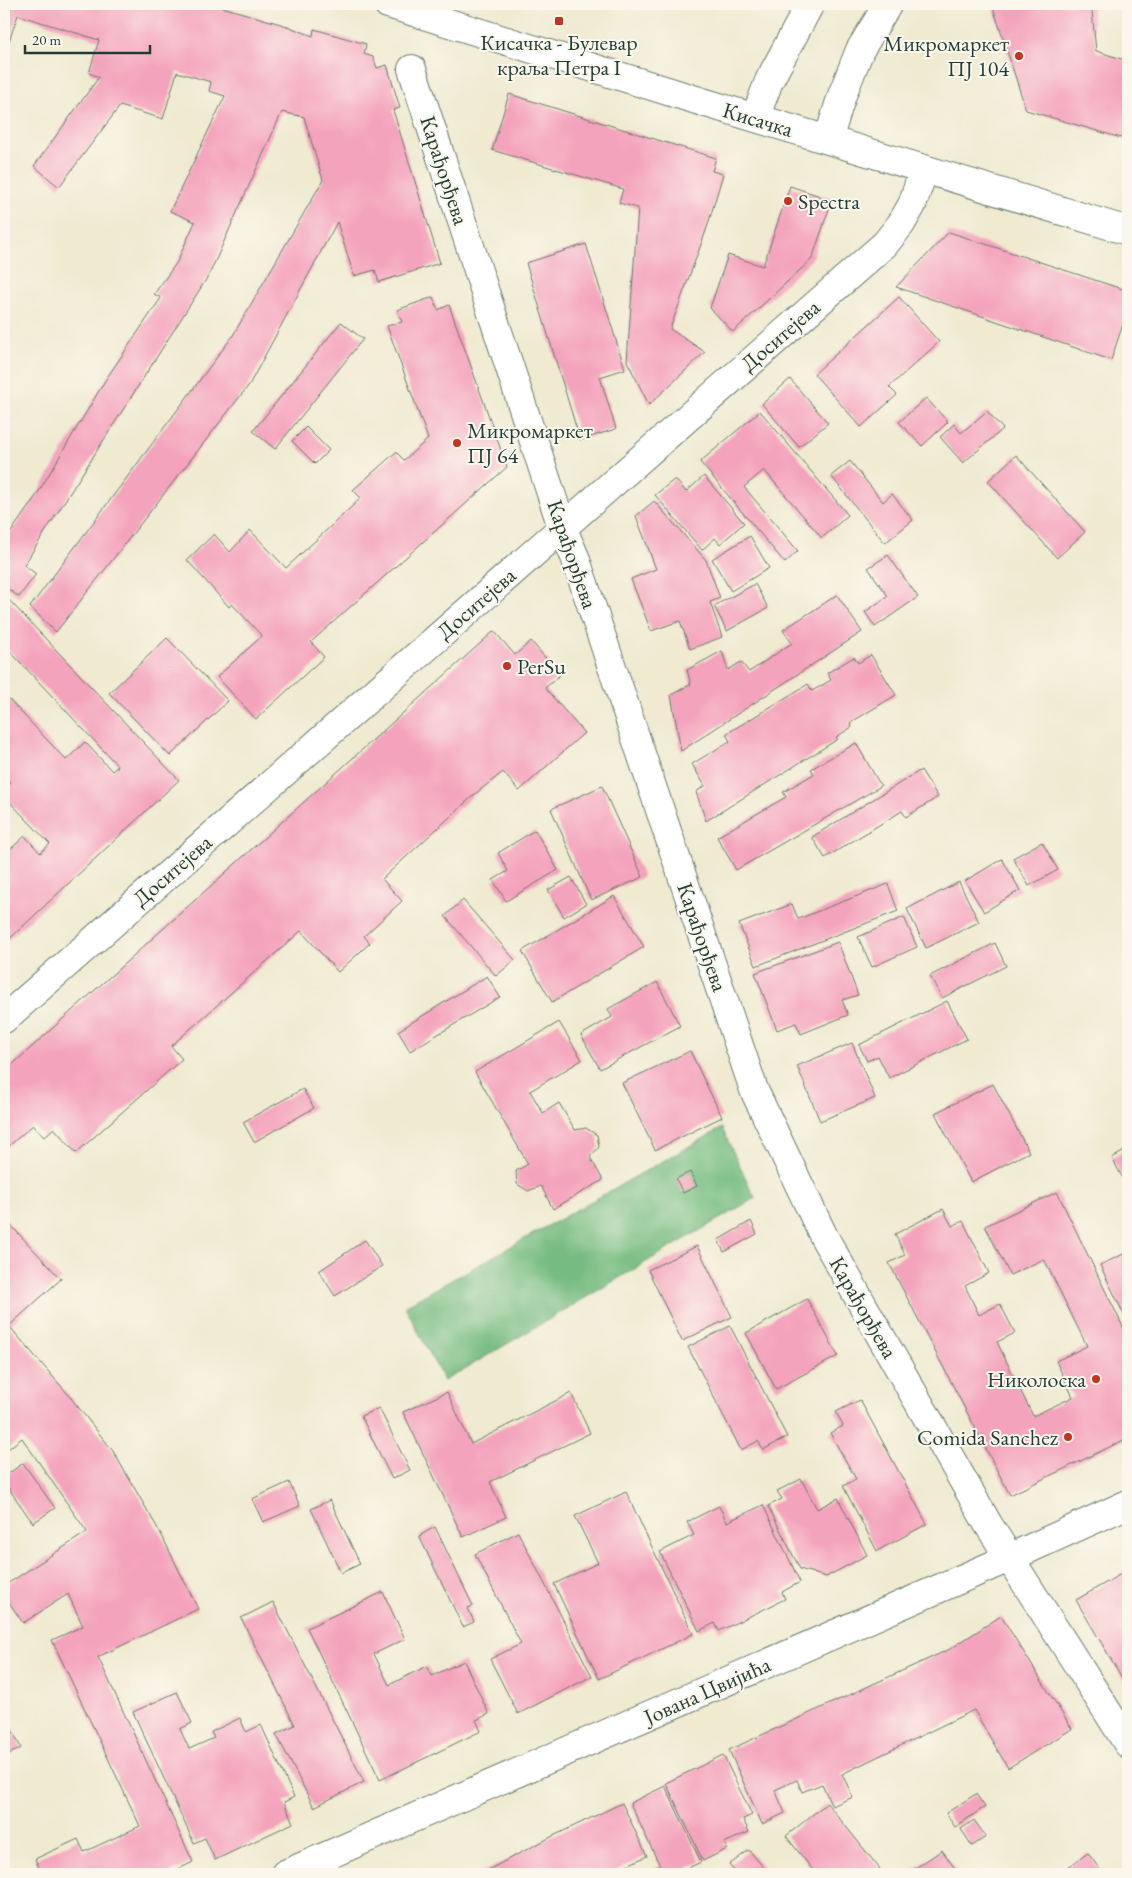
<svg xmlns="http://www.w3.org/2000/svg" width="1132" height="1878" font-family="'EB Garamond',serif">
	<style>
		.forest { fill: #76bc80; stroke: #4a7c5a }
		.building { fill: #f4a3bc }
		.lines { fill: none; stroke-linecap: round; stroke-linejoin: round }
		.minor-casing { stroke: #687a6b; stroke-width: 30 }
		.tertiary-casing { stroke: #687a6b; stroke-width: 30 }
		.minor { stroke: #fff; stroke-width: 28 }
		.tertiary { stroke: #fff; stroke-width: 28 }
		.poi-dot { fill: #c8321e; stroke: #fbf7ec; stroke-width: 2 }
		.labels { text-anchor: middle; stroke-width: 4; stroke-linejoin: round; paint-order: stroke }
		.poi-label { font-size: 22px; fill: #1f3d34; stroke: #fbf7ec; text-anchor: end }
		.street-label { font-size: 22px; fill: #1f3d34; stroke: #fbf7ec }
	</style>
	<rect width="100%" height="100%" fill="#fbf7ec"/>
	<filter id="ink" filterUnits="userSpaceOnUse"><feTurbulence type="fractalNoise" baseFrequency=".02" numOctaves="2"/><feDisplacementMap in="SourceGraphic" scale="10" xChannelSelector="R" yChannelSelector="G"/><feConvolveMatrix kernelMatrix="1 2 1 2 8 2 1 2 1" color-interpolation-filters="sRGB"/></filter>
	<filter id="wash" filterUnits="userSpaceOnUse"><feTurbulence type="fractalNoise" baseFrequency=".0096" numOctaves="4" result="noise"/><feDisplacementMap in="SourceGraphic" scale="20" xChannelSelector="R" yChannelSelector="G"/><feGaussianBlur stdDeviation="1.12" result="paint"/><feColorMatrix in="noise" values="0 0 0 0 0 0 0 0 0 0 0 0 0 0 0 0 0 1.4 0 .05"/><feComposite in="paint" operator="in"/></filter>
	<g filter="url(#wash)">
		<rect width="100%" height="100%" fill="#efead0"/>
		<path class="forest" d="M 722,1128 L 755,1198 L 444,1381 L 405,1306 Z"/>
		<g id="blocks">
			<path class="building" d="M 4,4 L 212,4 L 284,25 L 313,36 L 314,29 L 366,44 L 364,54 L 373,57 L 377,68 L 387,65 L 400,108 L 393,110 L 440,263 L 379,282 L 375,270 L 354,276 L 337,222 L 249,385 L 56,632 L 30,607 L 232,337 L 323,180 L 304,117 L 282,112 L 209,275 L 24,565 L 36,574 L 19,597 L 4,586 L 4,542 L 36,496 L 106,379 L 161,298 L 154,294 L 177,262 L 195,222 L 170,211 L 225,96 L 209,91 L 211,82 L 177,72 L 163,119 L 120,106 L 59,187 L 34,166 L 99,77 L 89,73 L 99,40 L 18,15 L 5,53 L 4,52 Z
				M 992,4 L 1097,4 L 1092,11 L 1096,51 L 1128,61 L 1128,140 L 1026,110 Z
				M 509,94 L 716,158 L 712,171 L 723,174 L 707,228 L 670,329 L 705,352 L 649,405 L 627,361 L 638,208 L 619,203 L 623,189 L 492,150 Z
				M 790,186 L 832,200 L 812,259 L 733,332 L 710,308 L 728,255 L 763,266 Z
				M 949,232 L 1128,291 L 1128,309 L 1111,360 L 896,287 Z
				M 586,244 L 625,369 L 600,377 L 616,429 L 580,440 L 526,263 Z
				M 433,297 L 438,310 L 449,305 L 507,467 L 311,642 L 324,657 L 256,719 L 217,677 L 262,636 L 232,604 L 229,607 L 187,560 L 214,534 L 230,552 L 250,530 L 286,568 L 361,498 L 353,490 L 396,452 L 404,460 L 428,439 L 387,326 L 402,322 L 397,310 Z
				M 899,297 L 939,342 L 889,387 L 897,395 L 861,427 L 814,374 Z
				M 341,322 L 363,339 L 275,449 L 253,431 Z
				M 790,379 L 828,423 L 799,447 L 762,404 Z
				M 926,398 L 948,422 L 922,446 L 899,422 Z
				M 760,411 L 848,515 L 822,538 L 764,470 L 744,487 L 798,551 L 785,563 L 700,462 Z
				M 987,411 L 1003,429 L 963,463 L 940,437 L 954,424 L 961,433 Z
				M 306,427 L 329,450 L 315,464 L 292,441 Z
				M 1016,455 L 1085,532 L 1057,558 L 988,481 Z
				M 850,461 L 883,502 L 892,494 L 913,520 L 885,543 L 831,476 Z
				M 704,476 L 744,523 L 720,544 L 715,538 L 702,550 L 655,495 L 675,479 L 686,492 Z
				M 654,501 L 706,560 L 720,598 L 710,602 L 722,637 L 690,649 L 680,621 L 651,631 L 631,579 L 656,569 L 636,516 Z
				M 750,536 L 769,568 L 731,591 L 712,559 Z
				M 888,555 L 918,597 L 875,627 L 865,612 L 888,596 L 868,568 Z
				M 755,584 L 768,608 L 727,631 L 714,606 Z
				M 837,595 L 862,632 L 681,751 L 671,695 L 691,684 L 687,670 L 722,651 L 728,670 L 741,662 L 749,672 L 792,643 L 783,630 Z
				M 7,598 L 179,780 L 4,944 L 4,855 L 25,836 L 40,853 L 50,844 L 4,796 L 4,790 L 11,783 L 4,776 L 4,694 L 66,760 L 85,742 L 112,771 L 118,766 L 4,645 L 4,601 Z
				M 494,631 L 515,655 L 531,641 L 560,675 L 545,688 L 584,733 L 519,791 L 503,772 L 475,794 L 382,879 L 402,901 L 364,936 L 370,943 L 338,972 L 301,931 L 171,1046 L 182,1059 L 76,1153 L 54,1128 L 44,1137 L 33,1125 L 4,1150 L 4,1072 Z
				M 167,638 L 228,701 L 170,756 L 109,693 Z
				M 871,655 L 896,695 L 850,723 L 852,727 L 836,737 L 838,739 L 706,821 L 696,792 L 705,786 L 692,764 L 730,741 L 726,734 L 808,684 L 812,691 L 831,680 L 827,673 L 854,657 L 858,663 Z
				M 856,743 L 881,786 L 736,870 L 717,837 L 786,797 L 783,792 L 814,774 L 811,769 Z
				M 921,770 L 938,797 L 906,817 L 902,811 L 825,858 L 812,837 Z
				M 602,786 L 643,877 L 591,900 L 551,809 Z
				M 535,830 L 558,870 L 506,901 L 493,880 L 508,871 L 498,853 Z
				M 1042,842 L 1058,870 L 1029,886 L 1013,858 Z
				M 1002,859 L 1020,890 L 984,912 L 965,881 Z
				M 571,877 L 586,904 L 564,917 L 548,890 Z
				M 959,882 L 979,922 L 926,948 L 907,909 Z
				M 888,884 L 898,911 L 756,966 L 739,924 L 792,904 L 798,919 Z
				M 614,896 L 644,947 L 552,1002 L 522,951 Z
				M 463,900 L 515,960 L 496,976 L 445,916 Z
				M 904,917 L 917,947 L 872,967 L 858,937 Z
				M 838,942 L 858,995 L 842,1000 L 848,1015 L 801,1034 L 796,1023 L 777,1030 L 755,973 Z
				M 995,943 L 1006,966 L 942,998 L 930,976 Z
				M 487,976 L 500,997 L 410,1051 L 398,1031 Z
				M 657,982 L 680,1026 L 600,1069 L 581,1035 L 612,1017 L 608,1009 Z
				M 947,1001 L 967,1039 L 889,1078 L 878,1056 L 867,1061 L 859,1045 Z
				M 559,1022 L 582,1060 L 530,1091 L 543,1113 L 559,1103 L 575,1130 L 586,1128 L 597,1135 L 599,1147 L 590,1157 L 603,1180 L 553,1209 L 541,1186 L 528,1191 L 517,1184 L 516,1171 L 528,1164 L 475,1072 Z
				M 852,1043 L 875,1098 L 820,1121 L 797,1066 Z
				M 690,1051 L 722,1117 L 655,1150 L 622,1083 Z
				M 993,1084 L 1029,1152 L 971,1182 L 935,1113 Z
				M 303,1089 L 314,1108 L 254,1142 L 243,1122 Z
				M 1128,1149 L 1128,1188 L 1112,1158 Z
				M 690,1172 L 697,1186 L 683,1193 L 676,1179 Z
				M 1057,1192 L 1128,1337 L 1128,1438 L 1010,1495 L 889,1263 L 905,1255 L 895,1234 L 943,1209 L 952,1226 L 963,1221 L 989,1273 L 965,1286 L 979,1315 L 1000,1304 L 1015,1333 L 997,1342 L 1033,1416 L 1073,1397 L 1056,1361 L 1087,1346 L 1044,1259 L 1010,1275 L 985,1226 Z
				M 4,1218 L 61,1279 L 9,1326 L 67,1393 L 113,1451 L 161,1534 L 198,1609 L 98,1657 L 193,1862 L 168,1874 L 42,1874 L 35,1859 L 78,1839 L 84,1852 L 140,1826 L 52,1640 L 83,1626 L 68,1594 L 23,1623 L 4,1595 L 4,1586 L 87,1532 L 22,1438 L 4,1452 Z
				M 751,1221 L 757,1234 L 724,1252 L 718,1240 Z
				M 365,1240 L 382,1266 L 335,1296 L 319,1271 Z
				M 697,1246 L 732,1317 L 682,1341 L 648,1270 Z
				M 1128,1252 L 1128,1323 L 1100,1265 Z
				M 807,1299 L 838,1356 L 776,1389 L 746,1333 Z
				M 730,1326 L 787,1437 L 763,1450 L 758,1441 L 741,1450 L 688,1347 Z
				M 447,1392 L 471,1444 L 571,1393 L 590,1433 L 490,1482 L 506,1517 L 463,1537 L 403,1412 Z
				M 860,1400 L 927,1524 L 877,1551 L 843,1486 L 856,1479 L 830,1433 L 843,1426 L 836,1412 Z
				M 379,1408 L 410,1470 L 392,1479 L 361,1416 Z
				M 23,1463 L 55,1508 L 33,1523 L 4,1482 L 4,1477 Z
				M 801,1479 L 817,1509 L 838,1498 L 867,1555 L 826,1577 L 800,1569 L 768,1506 L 782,1499 L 777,1491 Z
				M 289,1482 L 300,1506 L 263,1522 L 252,1499 Z
				M 626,1492 L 693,1634 L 599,1679 L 554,1584 L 598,1563 L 575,1516 Z
				M 330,1500 L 360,1564 L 341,1573 L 311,1509 Z
				M 763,1505 L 800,1582 L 782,1592 L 785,1599 L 719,1631 L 715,1623 L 699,1631 L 660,1552 L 694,1535 L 687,1522 L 719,1506 L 727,1522 Z
				M 435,1527 L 473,1606 L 468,1608 L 474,1622 L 463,1627 L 419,1536 Z
				M 518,1532 L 592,1676 L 518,1714 L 490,1659 L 521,1644 L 475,1554 Z
				M 1128,1570 L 1128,1688 L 1076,1600 Z
				M 383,1592 L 405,1639 L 374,1654 L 389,1685 L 427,1666 L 432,1676 L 464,1661 L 489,1714 L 476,1720 L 481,1731 L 380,1780 L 307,1628 Z
				M 273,1602 L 364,1782 L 314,1807 L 276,1734 L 295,1725 L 241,1618 Z
				M 1001,1616 L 1072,1729 L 1008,1768 L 974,1710 L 842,1774 L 853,1797 L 832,1806 L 822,1784 L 802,1792 L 797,1780 L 775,1790 L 785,1813 L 762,1824 L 729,1750 L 950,1649 Z
				M 177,1692 L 192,1723 L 180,1729 L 189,1749 L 214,1738 L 211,1732 L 240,1718 L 246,1732 L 261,1725 L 294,1797 L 284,1802 L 293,1823 L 215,1860 L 205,1838 L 194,1843 L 133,1712 Z
				M 4,1713 L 21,1748 L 4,1757 Z
				M 723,1755 L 752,1815 L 743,1819 L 749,1832 L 724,1843 L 727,1849 L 703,1861 L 666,1783 Z
				M 665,1786 L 701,1862 L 675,1874 L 655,1874 L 652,1870 L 660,1866 L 630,1803 Z
				M 976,1794 L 985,1807 L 955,1827 L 946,1813 Z
				M 622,1803 L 647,1856 L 608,1874 L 480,1874 L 549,1838 Z
				M 827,1803 L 880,1869 L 874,1874 L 816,1874 L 786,1836 Z
				M 974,1820 L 986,1837 L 972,1846 L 961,1829 Z
				M 749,1850 L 769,1874 L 737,1874 L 729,1865 Z
				M 942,1850 L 958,1873 L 955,1874 L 907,1874 Z
				M 1088,1853 L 1103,1874 L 1058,1874 Z"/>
		</g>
	</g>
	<g filter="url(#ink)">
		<use href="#blocks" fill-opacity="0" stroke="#687a6b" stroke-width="1"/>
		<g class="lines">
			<g class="minor-casing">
				<path id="minor" d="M 412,69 L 562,527 L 575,557 L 754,1090 L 824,1237 L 988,1524 L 1128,1744
					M 4,1019 L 885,244 L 901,224 L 912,205 L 924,169"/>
			</g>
			<g class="tertiary-casing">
				<path id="tertiary" d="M 388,4 L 706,103 L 1128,231
					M 755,118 L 769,81 L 810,4
					M 828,140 L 842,95 L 860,50 L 888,4
					M 285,1874 L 1009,1558 L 1128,1504"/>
			</g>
			<use href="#minor" class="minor"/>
			<use href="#tertiary" class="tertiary"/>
		</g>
	</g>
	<g class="poi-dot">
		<rect x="554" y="16" width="10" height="10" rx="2.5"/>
		<circle cx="1019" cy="56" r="5"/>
		<circle cx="788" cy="201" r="5"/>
		<circle cx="457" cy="443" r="5"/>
		<circle cx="507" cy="666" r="5"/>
		<circle cx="1096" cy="1379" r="5"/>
		<circle cx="1068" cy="1437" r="5"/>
	</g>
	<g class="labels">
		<g class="poi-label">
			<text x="559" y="50" text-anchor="middle">Кисачка - Булевар<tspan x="559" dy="25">краља Петра I</tspan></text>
			<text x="1009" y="51">Микромаркет<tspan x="1009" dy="25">ПЈ 104</tspan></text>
			<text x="798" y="209" text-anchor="start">Spectra</text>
			<text x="467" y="438" text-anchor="start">Микромаркет<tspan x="467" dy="25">ПЈ 64</tspan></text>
			<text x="517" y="674" text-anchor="start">PerSu</text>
			<text x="1086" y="1387">Николоска</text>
			<text x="1058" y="1445">Comida Sanchez</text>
		</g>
		<g class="street-label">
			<text transform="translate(758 119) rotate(17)" y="8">Кисачка</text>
			<text transform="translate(445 170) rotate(72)" y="8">Карађорђева</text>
			<text transform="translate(780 335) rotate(-41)" y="8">Доситејева</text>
			<text transform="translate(573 554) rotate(71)" y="8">Карађорђева</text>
			<text transform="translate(476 603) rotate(-41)" y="8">Доситејева</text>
			<text transform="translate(172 870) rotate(-41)" y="8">Доситејева</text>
			<text transform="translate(703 937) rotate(71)" y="8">Карађорђева</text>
			<text transform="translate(864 1307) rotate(60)" y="8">Карађорђева</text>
			<text transform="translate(707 1690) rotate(-24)" y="8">Јована Цвијића</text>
		</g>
	</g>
	<rect width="1132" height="1878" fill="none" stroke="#fbf7ec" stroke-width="20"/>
	<path d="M25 45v8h125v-8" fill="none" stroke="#1f3d34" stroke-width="2.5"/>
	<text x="32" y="45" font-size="15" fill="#1f3d34" stroke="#fbf7ec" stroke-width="4" paint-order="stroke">20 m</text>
</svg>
